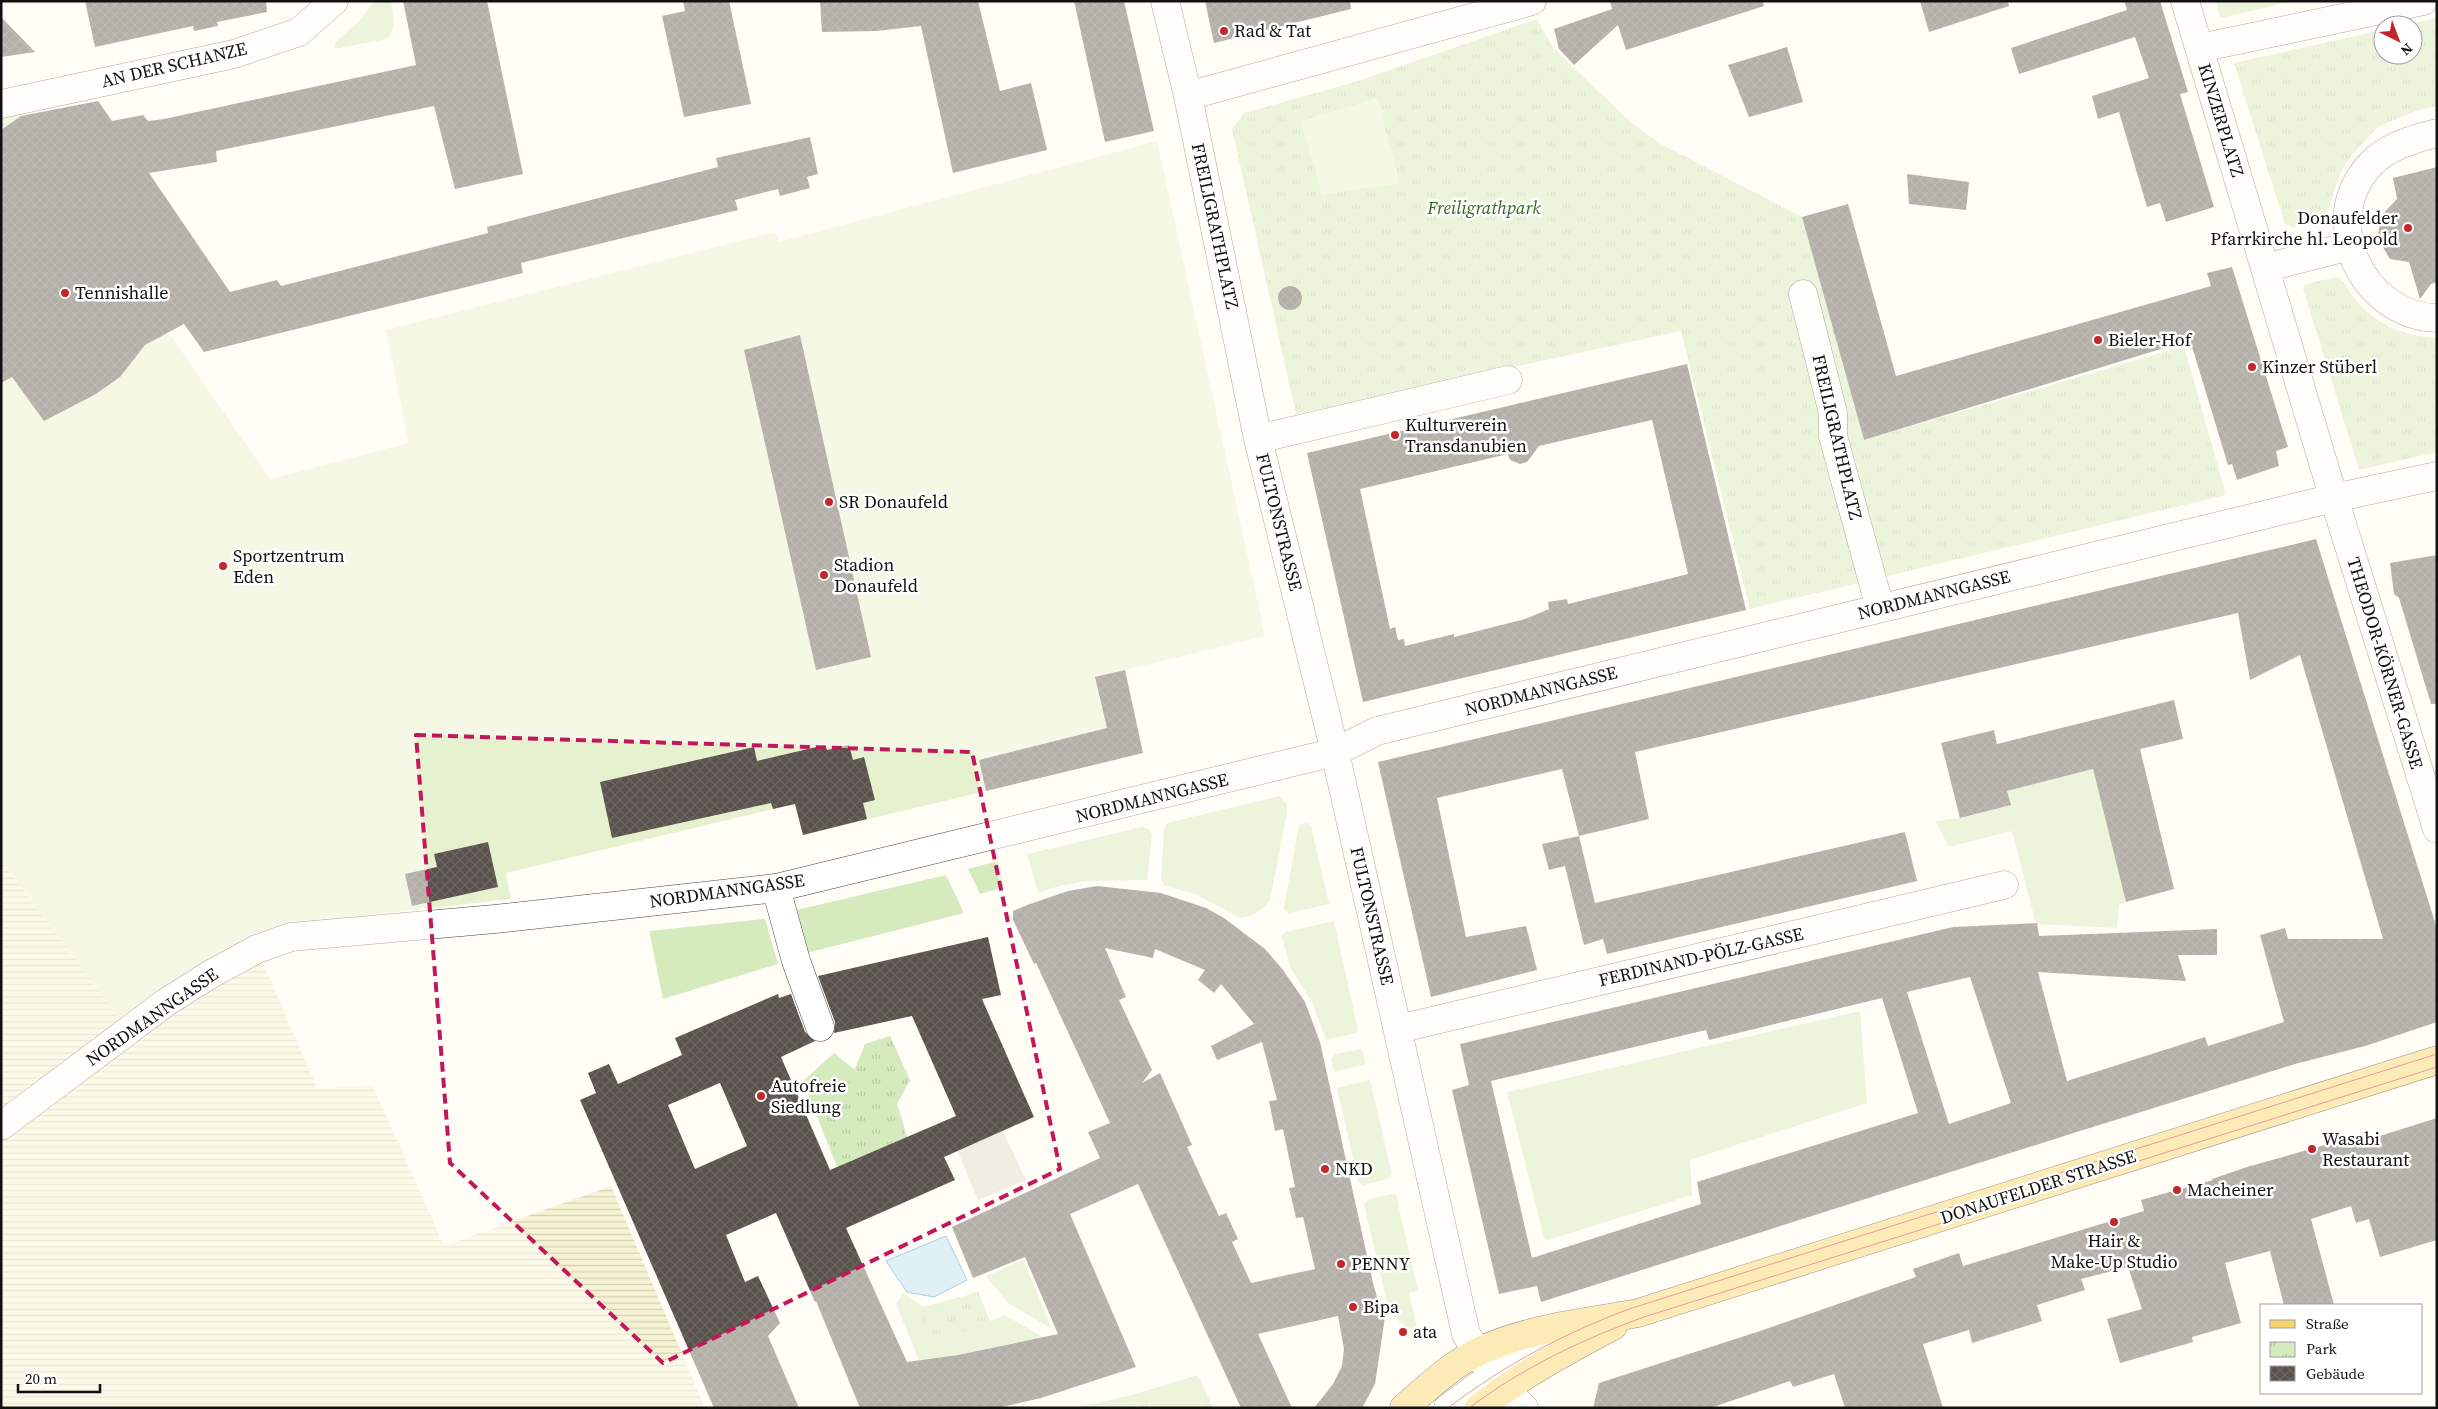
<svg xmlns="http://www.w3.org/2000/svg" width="2438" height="1409" font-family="'Source Serif 4',serif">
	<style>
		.farmland { fill: url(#farmland-rules) }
		.grass { fill: #d5ebbd }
		.park { fill: url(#park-tufts) }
		.pitch { fill: #e6f2cf }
		.plaza { fill: #f1ede2 }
		.water { fill: #b9e0f7; stroke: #3f96cf }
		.building { fill: url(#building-cross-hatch); fill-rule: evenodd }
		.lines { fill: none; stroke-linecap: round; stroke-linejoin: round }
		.minor-casing { stroke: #444; stroke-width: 29 }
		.major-casing { stroke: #222; stroke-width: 29 }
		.minor { stroke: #fff; stroke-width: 28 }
		.major { stroke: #f9d66b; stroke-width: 28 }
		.tram { stroke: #c4262e; stroke-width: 1 }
		.marked { fill: none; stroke: #c2185b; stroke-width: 4; stroke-dasharray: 10 6; stroke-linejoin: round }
		.poi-dot { fill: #c4262e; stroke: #fff; stroke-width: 2 }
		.labels { text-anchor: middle; stroke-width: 5; stroke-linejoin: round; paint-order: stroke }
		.poi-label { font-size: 18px; fill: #111; stroke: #fff; text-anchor: start }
		.street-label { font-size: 18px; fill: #111; stroke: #fff }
		.park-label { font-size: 18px; font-style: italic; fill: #2f6b1f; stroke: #fff }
	</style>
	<defs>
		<pattern id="farmland-rules" width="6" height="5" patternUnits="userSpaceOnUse" patternTransform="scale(1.25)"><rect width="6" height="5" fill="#f6f3d4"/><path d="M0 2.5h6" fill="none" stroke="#d2cfb5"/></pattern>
		<pattern id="park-tufts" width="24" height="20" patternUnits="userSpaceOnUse" patternTransform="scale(1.25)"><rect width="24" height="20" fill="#d5ebbd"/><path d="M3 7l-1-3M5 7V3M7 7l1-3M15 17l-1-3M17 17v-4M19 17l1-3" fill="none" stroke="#b6c8a1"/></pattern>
		<pattern id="building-cross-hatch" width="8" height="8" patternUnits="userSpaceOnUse" patternTransform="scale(1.25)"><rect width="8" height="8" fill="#5a524d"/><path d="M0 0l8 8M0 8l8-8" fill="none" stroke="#6d6662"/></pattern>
	</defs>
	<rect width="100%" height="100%" fill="#fffdf5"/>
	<path class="farmland" d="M 1,860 L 123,1023 L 253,940 L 317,1088 L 373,1086 L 444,1246 L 611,1186 L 705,1408 L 1,1408 Z"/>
	<path class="grass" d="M 374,1 L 391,1 C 393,16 398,27 387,39 L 334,49 L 336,42 L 362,18 Z
		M 2216,1 L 2295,1 L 2220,18 Z
		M 2093,769 L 2126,902 L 2119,905 L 2117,928 L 2036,924 L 2012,831 L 1949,847 L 1935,821 L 1960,818 L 2011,805 L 2007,791 Z
		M 1279,796 L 1287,804 L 1287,813 L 1270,900 C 1262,910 1253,917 1240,918 L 1195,894 L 1165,886 L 1161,880 L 1164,829 L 1167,823 Z
		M 1307,823 L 1311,826 L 1329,904 L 1289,913 L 1284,910 L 1284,907 L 1299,825 Z
		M 1142,827 L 1149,829 L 1152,835 L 1147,880 L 1086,881 L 1059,886 L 1038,893 L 1027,854 Z
		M 998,861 L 1005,887 L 980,894 L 968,869 Z
		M 946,875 L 964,913 L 803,954 L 792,911 Z
		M 765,919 L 778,964 L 663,999 L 649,931 Z
		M 1334,921 L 1358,1030 L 1355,1033 L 1326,1040 L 1312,1002 L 1290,967 L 1282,936 L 1285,932 Z
		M 1860,1011 L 1867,1103 L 1690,1160 L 1692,1195 L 1545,1241 L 1507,1092 Z
		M 1362,1049 L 1366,1064 L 1334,1072 L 1331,1058 L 1336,1054 Z
		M 834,1053 L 897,1104 L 907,1137 L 837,1167 L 803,1081 Z
		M 1370,1080 L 1392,1174 L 1387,1179 L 1363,1185 L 1358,1181 L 1337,1088 Z
		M 1392,1194 L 1396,1195 L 1418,1290 L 1409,1293 L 1418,1332 L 1403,1325 L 1389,1311 L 1364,1204 L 1368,1199 Z
		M 1023,1260 L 1052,1329 L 1008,1303 L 986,1276 Z
		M 903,1293 L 923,1307 L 960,1297 L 969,1329 L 1005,1315 L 1043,1337 L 958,1355 L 919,1360 L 896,1304 Z
		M 1198,1375 L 1213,1408 L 1075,1408 L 1135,1394 Z"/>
	<path class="park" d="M 2437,18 L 2437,106 L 2415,111 L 2378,127 L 2351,156 L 2341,171 L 2325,219 L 2293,227 L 2285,224 L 2234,63 L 2383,30 L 2383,55 L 2413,55 L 2413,25 L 2406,25 Z
		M 1537,19 L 1553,48 L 1633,124 L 1661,144 L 1802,217 L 1864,440 L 2184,346 L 2226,495 L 1750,609 L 1681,331 L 1296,414 L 1232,129 L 1244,113 L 1358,81 Z
		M 2337,277 C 2345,281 2348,291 2354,298 C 2376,325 2403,336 2437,338 L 2437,452 L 2359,470 L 2303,288 L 2306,284 Z
		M 890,1036 L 910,1080 L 897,1104 L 907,1137 L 841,1165 L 815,1111 L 849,1083 L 865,1044 Z
		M 978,1291 L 990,1321 L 969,1329 L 937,1347 L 921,1318 L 949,1302 Z
		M 1203,1386 L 1213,1408 L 1194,1408 Z
		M 1147,1395 L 1147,1408 L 1113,1408 Z"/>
	<path class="pitch" d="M 1377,98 L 1400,183 L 1322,195 L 1301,121 Z
		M 18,115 L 270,479 L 409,443 L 386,330 L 775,232 L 779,242 L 1157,141 L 1265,636 L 1125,670 L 1143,753 L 803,835 L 795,804 L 773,809 L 506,873 L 511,899 L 284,925 L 123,1023 L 1,859 L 1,119 Z"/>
	<path class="plaza" d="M 1002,1130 L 1026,1180 L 978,1200 L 957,1150 Z"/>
	<path class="water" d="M 946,1236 L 967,1280 L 934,1297 L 907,1292 L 886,1261 Z"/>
	<path class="building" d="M 85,1 L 266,1 L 267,12 L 217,22 L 218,26 L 194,31 L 193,26 L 95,47 Z
		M 403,1 L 487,1 L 523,174 L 455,189 L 434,106 L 216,151 L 217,162 L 149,173 L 230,292 L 277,280 L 281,286 L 488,233 L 487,227 L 718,167 L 716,158 L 810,137 L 818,174 L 807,177 L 810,188 L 780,196 L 778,189 L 735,200 L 738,210 L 521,263 L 523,273 L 204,352 L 184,324 L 145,345 L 120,377 L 96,394 L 44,421 L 12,377 L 1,383 L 1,130 L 21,116 L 98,101 L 112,121 L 143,115 L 148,121 L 164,119 L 416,65 Z
		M 683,1 L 729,1 L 751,104 L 684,117 L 662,16 L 685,11 Z
		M 820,1 L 978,1 L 1000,91 L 1031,83 L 1047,150 L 953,173 L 921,26 L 876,31 L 822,32 Z
		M 1074,1 L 1124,1 L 1154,131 L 1105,142 Z
		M 1205,1 L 1350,1 L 1351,9 L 1214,43 Z
		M 1610,1 L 1763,1 L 1764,6 L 1626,50 L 1618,25 L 1574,65 L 1559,49 L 1554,29 L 1612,9 Z
		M 1920,1 L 2008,1 L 2009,6 L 1929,32 Z
		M 2124,1 L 2160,1 L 2188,92 L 2180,94 L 2214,207 L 2166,222 L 2160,203 L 2147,207 L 2119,112 L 2098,119 L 2092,96 L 2149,78 L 2135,37 L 2019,74 L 2011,48 L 2127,10 Z
		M 1,17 L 35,52 L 1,57 Z
		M 1787,47 L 1803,102 L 1749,117 L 1728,65 Z
		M 2437,167 L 2437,282 L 2431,284 L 2420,299 L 2409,262 L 2390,259 L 2378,239 L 2378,235 L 2381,216 L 2397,199 L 2393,178 Z
		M 1907,174 L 1969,182 L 1966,210 L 1909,204 Z
		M 1848,204 L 1896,376 L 2211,286 L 2207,273 L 2232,267 L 2288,447 L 2276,451 L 2279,466 L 2237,480 L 2232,464 L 2228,465 L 2190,340 L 1864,440 L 1802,217 Z
		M1278 298a12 12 0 1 1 24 0a12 12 0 1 1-24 0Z
		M 800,335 L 871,657 L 816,670 L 744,350 Z
		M 1687,364 L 1746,610 L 1363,702 L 1307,453 ZM 1652,420 L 1688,574 L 1568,604 L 1567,599 L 1548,602 L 1549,609 L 1525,619 L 1454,637 L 1454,634 L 1405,646 L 1404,639 L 1398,640 L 1395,627 L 1390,629 L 1360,489 L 1508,454 L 1510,460 L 1520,464 L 1527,462 L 1539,446 Z
		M 2316,539 L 2437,929 L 2437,1022 L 2365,1046 L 2295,1064 L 2080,1131 L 1541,1302 L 1537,1286 L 1499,1294 L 1452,1090 L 1469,1085 L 1460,1044 L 1953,927 L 2037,923 L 2039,936 L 2217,929 L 2217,955 L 2178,955 L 2186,981 L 2038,972 L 2067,1081 L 2205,1037 L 2208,1046 L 2284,1022 L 2260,935 L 2285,928 L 2288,939 L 2383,939 L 2300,655 L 2250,680 L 2238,613 L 1635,752 L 1649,819 L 1579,836 L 1562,769 L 1437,798 L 1466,937 L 1526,926 L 1537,970 L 1431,997 L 1378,762 ZM 1970,977 L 2011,1103 L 1949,1124 L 1907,992 ZM 1882,998 L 1918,1113 L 1697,1182 L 1701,1204 L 1532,1258 L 1491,1081 L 1706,1030 L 1709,1040 Z
		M 2437,555 L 2437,704 L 2431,704 L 2399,598 L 2394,594 L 2390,563 Z
		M 1125,670 L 1143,753 L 986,791 L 979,760 L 1107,728 L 1095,677 Z
		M 2174,700 L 2183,739 L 2140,749 L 2174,889 L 2126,902 L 2093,769 L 2007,791 L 2011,805 L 1960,818 L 1941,743 L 1994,730 L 1997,744 Z
		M 825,745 L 827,750 L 849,745 L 853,760 L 864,757 L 875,800 L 863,803 L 867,819 L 803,835 L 795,804 L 773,809 L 771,803 L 612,838 L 600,782 L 754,747 L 757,761 Z
		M 1905,832 L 1917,881 L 1607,954 L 1603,939 L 1584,945 L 1565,866 L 1549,870 L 1542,844 L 1579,836 L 1595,903 Z
		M 488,842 L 498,887 L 412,906 L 405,874 L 437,867 L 434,854 Z
		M 1097,886 L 1161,893 L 1206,908 L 1224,918 L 1265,949 L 1283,970 L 1305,1002 L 1320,1042 L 1373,1283 L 1382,1315 L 1385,1317 L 1375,1384 L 1362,1408 L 1314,1408 L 1333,1384 L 1342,1366 L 1344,1349 L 1338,1316 L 1258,1334 L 1292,1408 L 1241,1408 L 1138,1184 L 1070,1214 L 1136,1367 L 1041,1398 L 997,1408 L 860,1408 L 816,1301 L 815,1302 L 776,1213 L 726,1235 L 745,1282 L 758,1276 L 780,1323 L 768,1336 L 799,1408 L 714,1408 L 580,1100 L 596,1093 L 588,1073 L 609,1064 L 618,1084 L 682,1055 L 675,1038 L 778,994 L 779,998 L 791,994 L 805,1032 L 815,1041 L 781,1057 L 830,1170 L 956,1116 L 912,1016 L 834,1033 L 835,1022 L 818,976 L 988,937 L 1001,995 L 982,999 L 1034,1117 L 944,1157 L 955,1180 L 846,1228 L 907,1362 L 958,1355 L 1058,1334 L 1025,1257 L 973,1278 L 952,1227 L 1100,1158 L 1088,1132 L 1110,1123 L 1036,963 L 1034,964 L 1013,920 L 1013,911 L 1027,905 L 1068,891 ZM 1105,948 L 1153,958 L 1155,949 L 1205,970 L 1198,980 L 1214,993 L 1221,984 L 1254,1024 L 1211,1046 L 1217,1060 L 1262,1042 L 1277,1100 L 1269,1101 L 1275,1131 L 1283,1129 L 1295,1187 L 1289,1188 L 1296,1218 L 1303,1217 L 1315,1269 L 1251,1283 L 1232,1242 L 1238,1239 L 1226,1213 L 1219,1216 L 1187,1147 L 1192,1145 L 1160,1073 L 1142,1083 L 1152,1070 L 1119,1000 L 1126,997 ZM 720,1083 L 747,1146 L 695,1169 L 668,1105 Z
		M 2437,1118 L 2437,1240 L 2380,1257 L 2369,1219 L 2356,1223 L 2351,1206 L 2311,1219 L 2334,1305 L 2284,1305 L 2270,1251 L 2225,1263 L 2241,1323 L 2192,1337 L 2193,1342 L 2120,1363 L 2107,1319 L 2142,1309 L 2128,1267 L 2081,1279 L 2085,1290 L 2037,1305 L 2042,1321 L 1972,1343 L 1969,1330 L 1923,1344 L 1943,1408 L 1845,1408 L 1834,1374 L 1793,1387 L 1790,1381 L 1710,1408 L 1593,1408 L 1599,1383 L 1760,1331 L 1916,1277 L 1913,1269 L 1959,1253 L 1963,1266 L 2144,1211 L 2141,1200 L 2213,1180 L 2212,1179 L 2247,1167 L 2346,1139 L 2348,1146 Z"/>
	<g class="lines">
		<g class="minor-casing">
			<path id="minor" d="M 1165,1 L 1188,96 L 1258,439 L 1335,752 L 1466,1334 L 1492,1376 L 1524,1408
				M 2185,1 L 2325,469 L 2437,829
				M 2200,48 L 2423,1
				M 1188,96 L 1532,1
				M 1,104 L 234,54 L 299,32 L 334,1
				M 2437,133 C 2412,139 2386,147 2369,166 C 2318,223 2363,316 2437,318
				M 2265,268 L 2350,246
				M 1803,294 L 1833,413 L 1833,436 L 1880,608
				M 1258,439 L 1508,380
				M 776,888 L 796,961 L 820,1027
				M 1398,1029 L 2004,885
				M 1,1126 L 165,1003 L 211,974 L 257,949 L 291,937 L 495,919 L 776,888 L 1335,752 L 1377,731 L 2334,498 L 2437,476
				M 1448,1408 L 1492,1376 L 1538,1348 L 1589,1328"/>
		</g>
		<g class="major-casing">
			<path id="major" d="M 1404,1408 C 1427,1388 1451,1365 1478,1352 C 1527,1328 1585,1323 1638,1313 L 2437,1060
				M 1479,1408 C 1521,1375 1566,1351 1613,1326"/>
		</g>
		<use href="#minor" class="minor"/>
		<use href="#major" class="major"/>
		<path class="tram" d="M 1448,1408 C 1504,1365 1563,1334 1629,1309 L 2437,1054
			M 1469,1408 C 1522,1368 1581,1340 1644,1317 L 2437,1067"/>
	</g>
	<path d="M0 0H2438V1409H0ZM 416,735 L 972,752 L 1060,1169 L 663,1363 L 450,1163 Z" fill="#fffdf5" fill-opacity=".55" fill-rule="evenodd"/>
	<path class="marked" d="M 416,735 L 972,752 L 1060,1169 L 663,1363 L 450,1163 Z"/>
	<g class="poi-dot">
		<circle cx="1224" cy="31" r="5"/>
		<circle cx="2408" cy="228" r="5"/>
		<circle cx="65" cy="293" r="5"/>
		<circle cx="2098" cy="340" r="5"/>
		<circle cx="2252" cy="367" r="5"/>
		<circle cx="1395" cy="435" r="5"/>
		<circle cx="829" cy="502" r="5"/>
		<circle cx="223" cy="566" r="5"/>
		<circle cx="824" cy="575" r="5"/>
		<circle cx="761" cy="1096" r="5"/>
		<circle cx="2312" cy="1149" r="5"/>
		<circle cx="1325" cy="1169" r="5"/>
		<circle cx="2177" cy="1190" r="5"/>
		<circle cx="2114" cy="1222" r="5"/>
		<circle cx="1341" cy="1264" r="5"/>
		<circle cx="1353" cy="1307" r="5"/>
		<circle cx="1403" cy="1332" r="5"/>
	</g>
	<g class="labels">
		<g class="poi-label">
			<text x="1234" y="37">Rad &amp; Tat</text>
			<text x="2398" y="224" text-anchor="end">Donaufelder<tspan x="2398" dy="21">Pfarrkirche hl. Leopold</tspan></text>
			<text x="75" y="299">Tennishalle</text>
			<text x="2108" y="346">Bieler-Hof</text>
			<text x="2262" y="373">Kinzer Stüberl</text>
			<text x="1405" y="431">Kulturverein<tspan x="1405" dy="21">Transdanubien</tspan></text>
			<text x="839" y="508">SR Donaufeld</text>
			<text x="233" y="562">Sportzentrum<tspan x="233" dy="21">Eden</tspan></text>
			<text x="834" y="571">Stadion<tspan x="834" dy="21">Donaufeld</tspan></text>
			<text x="771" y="1092">Autofreie<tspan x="771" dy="21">Siedlung</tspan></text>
			<text x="2322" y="1145">Wasabi<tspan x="2322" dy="21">Restaurant</tspan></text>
			<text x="1335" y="1175">NKD</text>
			<text x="2187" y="1196">Macheiner</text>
			<text x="2114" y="1247" text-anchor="middle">Hair &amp;<tspan x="2114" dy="21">Make-Up Studio</tspan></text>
			<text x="1351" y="1270">PENNY</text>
			<text x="1363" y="1313">Bipa</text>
			<text x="1413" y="1338">ata</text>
		</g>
		<g class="street-label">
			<text transform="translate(174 65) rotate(-13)" y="6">AN DER SCHANZE</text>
			<text transform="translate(2221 120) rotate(73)" y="6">KINZERPLATZ</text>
			<text transform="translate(1215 226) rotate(78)" y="6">FREILIGRATHPLATZ</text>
			<text transform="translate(1837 437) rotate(77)" y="6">FREILIGRATHPLATZ</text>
			<text transform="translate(1279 522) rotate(76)" y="6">FULTONSTRASSE</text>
			<text transform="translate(1934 595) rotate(-14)" y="6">NORDMANNGASSE</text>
			<text transform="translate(2385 663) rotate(73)" y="6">THEODOR-KÖRNER-GASSE</text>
			<text transform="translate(1541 691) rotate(-14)" y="6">NORDMANNGASSE</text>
			<text transform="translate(1152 798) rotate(-14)" y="6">NORDMANNGASSE</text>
			<text transform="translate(727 891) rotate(-8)" y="6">NORDMANNGASSE</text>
			<text transform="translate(1372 916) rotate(77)" y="6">FULTONSTRASSE</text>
			<text transform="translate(1701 957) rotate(-13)" y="6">FERDINAND-PÖLZ-GASSE</text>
			<text transform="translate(152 1017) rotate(-35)" y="6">NORDMANNGASSE</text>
			<text transform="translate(2038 1187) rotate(-18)" y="6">DONAUFELDER STRASSE</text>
		</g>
		<g class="park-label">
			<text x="1484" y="214">Freiligrathpark</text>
		</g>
	</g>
	<rect width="2438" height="1409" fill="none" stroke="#111111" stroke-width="5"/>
	<rect x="2260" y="1304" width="162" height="90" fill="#ffffff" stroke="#a0a0a0"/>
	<rect x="2270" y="1320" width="25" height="8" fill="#f9d66b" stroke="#a0a0a0"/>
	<text x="2306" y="1329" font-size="15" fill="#111111">Straße</text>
	<rect x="2270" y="1342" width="25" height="15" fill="url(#park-tufts)" stroke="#a0a0a0"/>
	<text x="2306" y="1354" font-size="15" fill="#111111">Park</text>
	<rect x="2270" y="1366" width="25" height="15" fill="url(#building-cross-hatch)" stroke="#a0a0a0"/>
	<text x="2306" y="1379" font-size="15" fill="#111111">Gebäude</text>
	<g transform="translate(2398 40) rotate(138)"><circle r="24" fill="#ffffff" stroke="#a0a0a0"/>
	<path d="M0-4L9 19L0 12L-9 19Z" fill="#c4262e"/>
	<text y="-8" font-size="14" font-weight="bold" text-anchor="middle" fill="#111111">N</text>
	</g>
	<path d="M18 1384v8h82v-8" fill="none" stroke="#111111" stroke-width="2.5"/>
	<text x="25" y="1384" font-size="15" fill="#111111" stroke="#ffffff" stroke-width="4" paint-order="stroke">20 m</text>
</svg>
